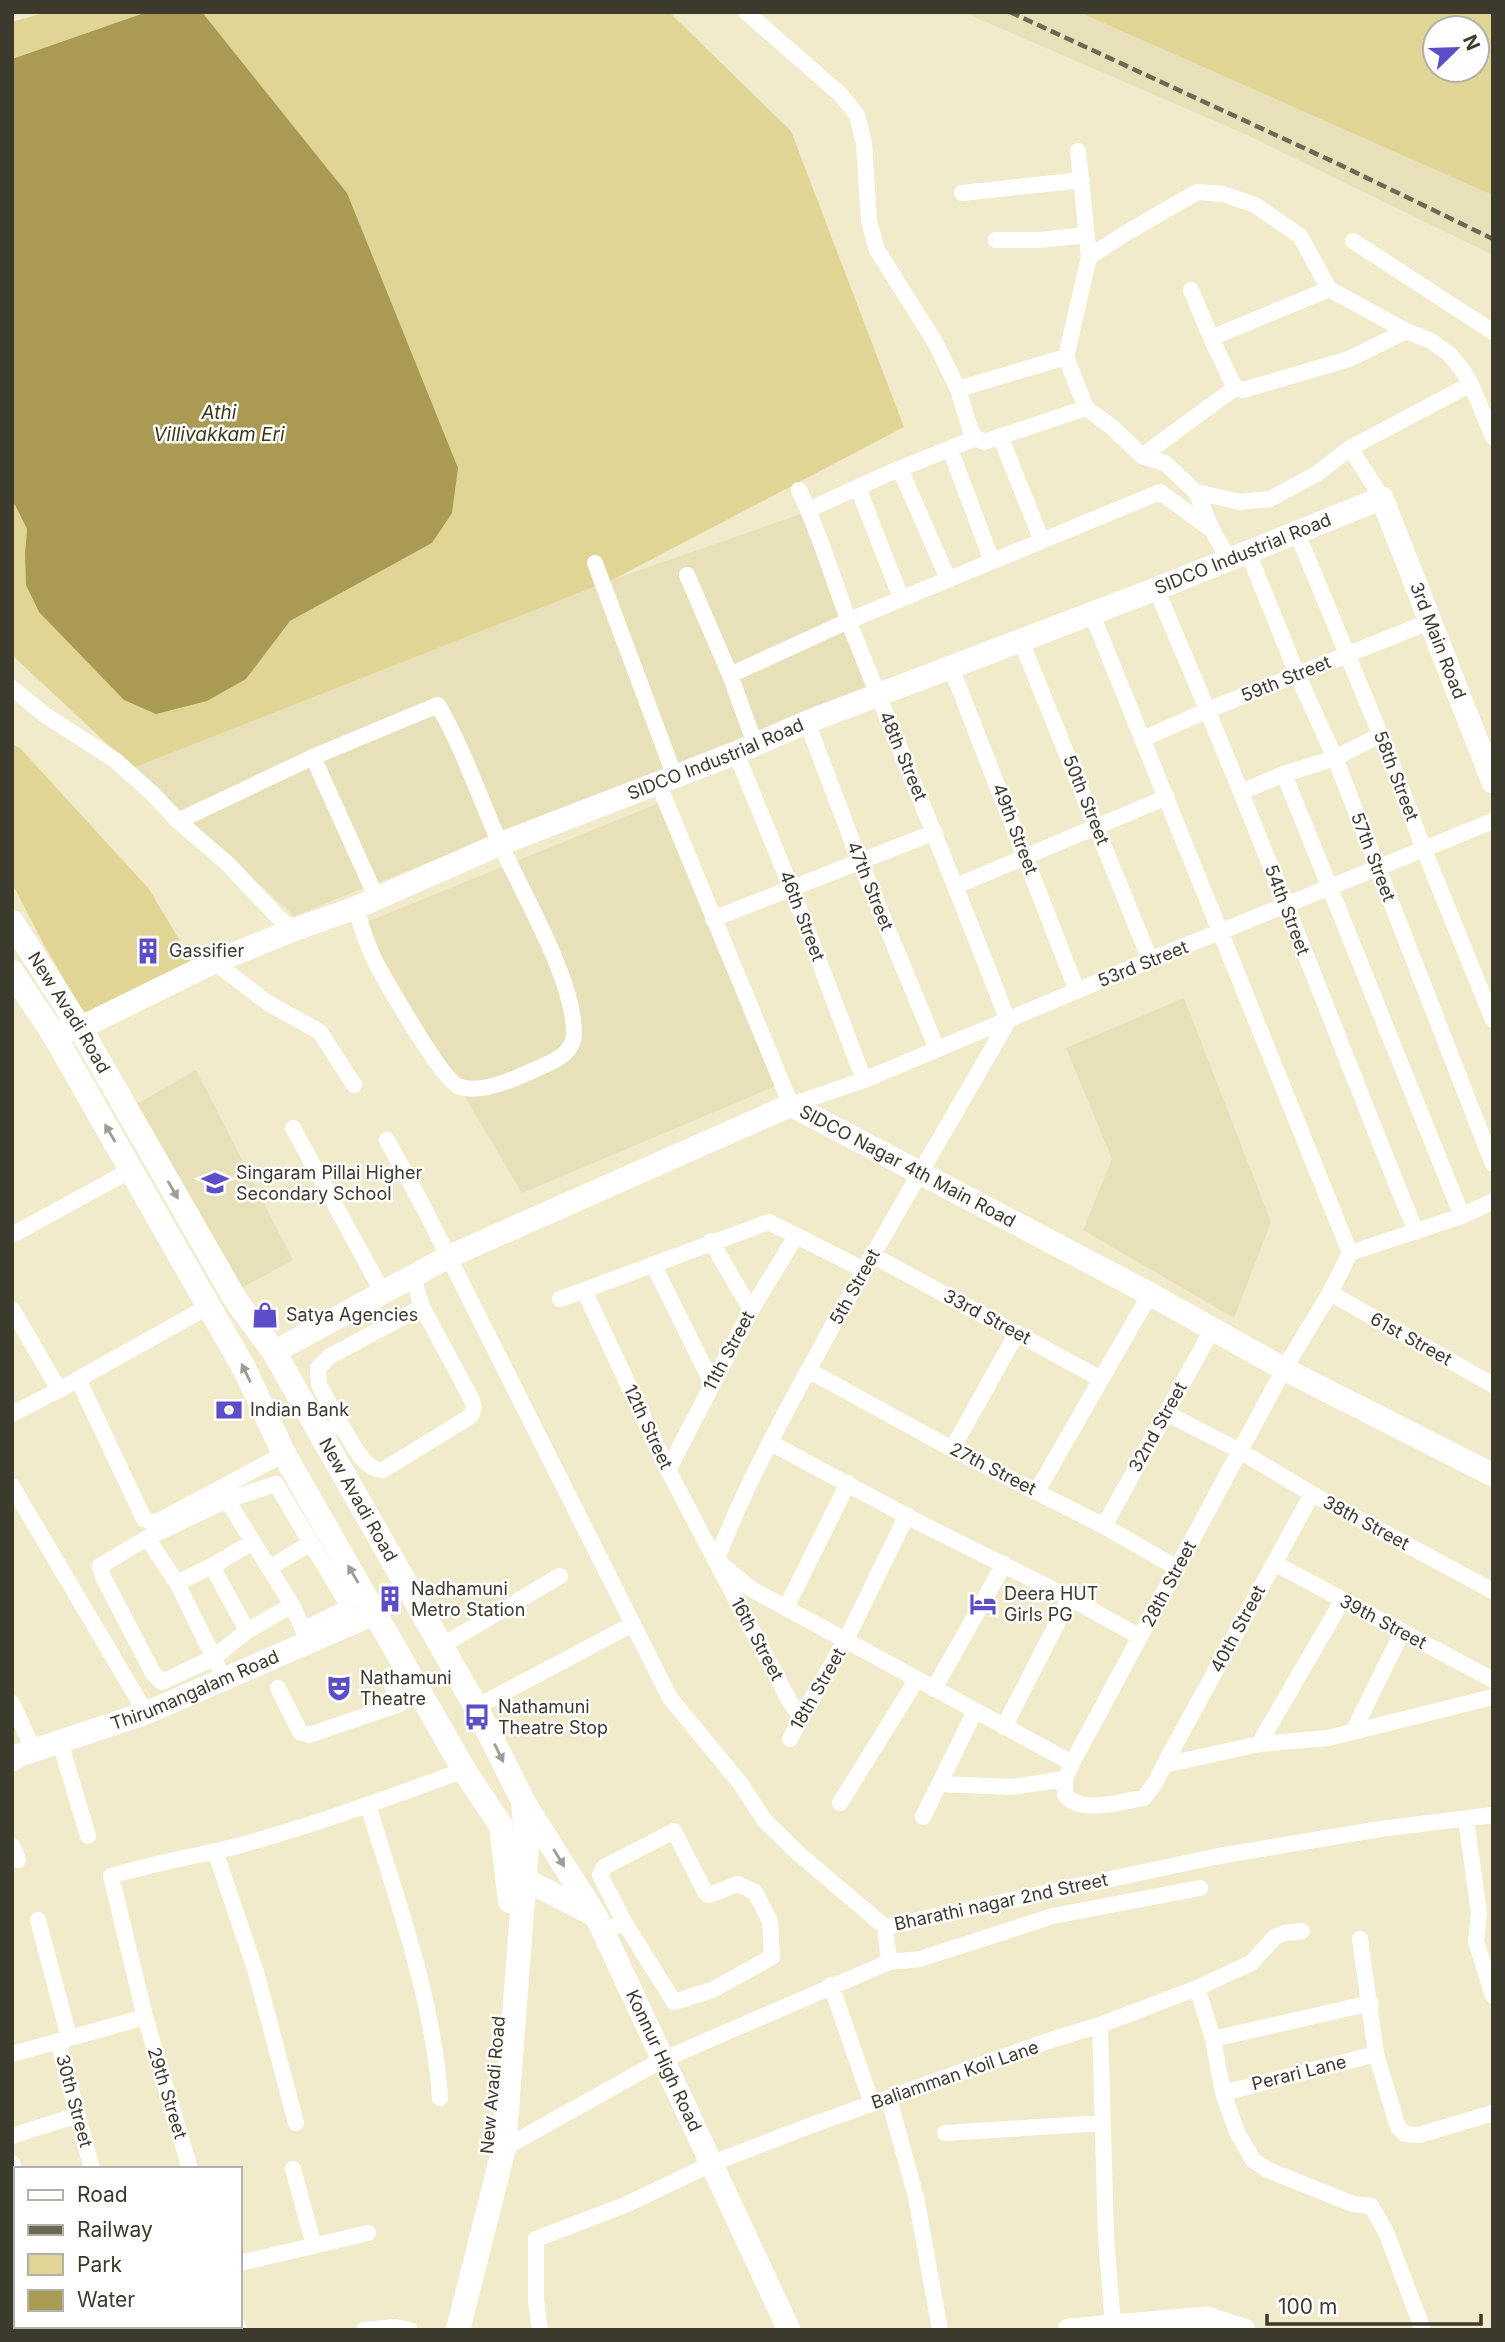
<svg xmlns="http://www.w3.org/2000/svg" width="1505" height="2342" font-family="Inter,sans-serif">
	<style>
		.built { fill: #e7e0b9; fill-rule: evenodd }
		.green { fill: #e1d595; fill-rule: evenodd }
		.water { fill: #a99b54 }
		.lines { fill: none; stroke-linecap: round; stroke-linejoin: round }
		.street { stroke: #fff; stroke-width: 16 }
		.secondary { stroke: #fff; stroke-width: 23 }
		.primary { stroke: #fff; stroke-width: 24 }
		.rail { stroke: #6b6856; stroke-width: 4.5; stroke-dasharray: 10 5; stroke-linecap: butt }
		.oneway { fill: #9e9c96 }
		.labels { text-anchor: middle; stroke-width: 5; stroke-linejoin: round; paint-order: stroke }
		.street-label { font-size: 18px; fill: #3c3a2d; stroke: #fff }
		.poi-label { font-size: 18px; fill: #3c3a2d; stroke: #fff; text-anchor: start }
		.water-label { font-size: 19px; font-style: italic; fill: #3d3717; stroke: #fff }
	</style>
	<rect width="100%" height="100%" fill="#f1ebcb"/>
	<path class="built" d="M 963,12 L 1493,12 L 1493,255 L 1247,135 ZM 1435,28 L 1477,28 L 1477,70 L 1435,70 Z
		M 807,512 L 878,683 L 294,916 L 133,768 L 614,579 Z
		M 659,803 L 778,1085 L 522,1193 L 362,924 Z
		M 1184,998 L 1271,1222 L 1234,1318 L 1083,1230 L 1112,1159 L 1066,1048 Z
		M 196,1070 L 293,1260 L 236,1291 L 135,1105 Z"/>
	<path class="green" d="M 47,12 L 147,12 L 12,59 L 12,22 Z
		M 202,12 L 669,12 L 791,131 L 904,427 L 614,579 L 133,768 L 12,655 L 12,503 L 15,505 L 27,529 L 25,553 L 246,679 L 290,621 L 432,543 L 347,193 Z
		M 1079,12 L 1493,12 L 1493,195 ZM 1477,28 L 1477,70 L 1435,70 L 1435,28 Z
		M 12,744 L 20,748 L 149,889 L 192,961 L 84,1013 L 44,945 L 12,883 Z
		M 12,2205 L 16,2215 L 16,2326 L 48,2326 L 49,2330 L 12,2330 Z"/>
	<path class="water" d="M 147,12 L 202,12 L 347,193 L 458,468 L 452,513 L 432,543 L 290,621 L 246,679 L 207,701 L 156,714 L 124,700 L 39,612 L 26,585 L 25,553 L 27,529 L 15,505 L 12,503 L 12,59 Z"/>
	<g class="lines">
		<path class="street" d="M 746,12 L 840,94 L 857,115 L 864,143 L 869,221 L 877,250 L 935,342 L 958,389 L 970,429 L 976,438 L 984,442 L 1086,408
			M 1078,151 L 1089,257
			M 962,193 L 1082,180
			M 996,240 L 1039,240 L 1087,235
			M 1353,241 L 1493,332
			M 1191,290 L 1211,338 L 1235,388 L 1243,390 L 1349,359 L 1406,331
			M 1211,338 L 1329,289
			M 1471,384 L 1350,448 L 1318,473 L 1270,499 L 1240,502 L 1196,492 L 1165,463 L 1142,456 L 1112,427 L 1086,408 L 1066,357 L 1089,257 L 1126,233 L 1197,192 L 1223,194 L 1255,205 L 1300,236 L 1329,289 L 1406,331 L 1431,341 L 1448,353 L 1461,368 L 1471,384 L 1493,437
			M 958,389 L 1066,357
			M 1000,436 L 1042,541
			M 1350,448 L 1382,498
			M 950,449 L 992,561
			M 1142,456 L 1235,388
			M 900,469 L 948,579
			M 858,488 L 901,598
			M 1196,492 L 1212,530 L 1229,559
			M 808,510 L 887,474 L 976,438
			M 1297,533 L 1388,753 L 1424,850 L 1493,1020
			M 1248,552 L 1297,674 L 1335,758 L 1493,1164
			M 595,563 L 675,777
			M 687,575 L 730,675 L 755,744
			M 1156,589 C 1248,801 1329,1018 1416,1232
			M 1091,612 L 1350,1253 L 1330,1293 L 1284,1369 L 1072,1763 L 1065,1779 L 1065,1795 C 1082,1815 1120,1801 1144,1798 L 1155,1783 L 1164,1765 L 1259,1744 L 1328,1738 L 1493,1697
			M 1021,641 L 1150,960
			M 951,667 L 1077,991
			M 730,675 L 848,621 L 1160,492 L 1212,530
			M 12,688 L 45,715 L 115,760 L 154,795 L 178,821 L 227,863 L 276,915 L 293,930
			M 807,722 L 860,862 L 937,1049
			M 1143,739 L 1208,710 L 1429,622
			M 736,753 L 792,890 L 864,1080
			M 313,757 L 377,899
			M 1284,774 L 1462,1216
			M 658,783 L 791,1105 L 864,1080 L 1150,960 L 1493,821
			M 1241,792 L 1284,774 L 1335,758 L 1380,735
			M 178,821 L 313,757 L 438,705 C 464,750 480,799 501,846 C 524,896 574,980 574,1033 C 574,1055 550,1063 534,1070 C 515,1079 478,1095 458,1086 C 441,1078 387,984 376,963 C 367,946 362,926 355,908
			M 956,886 L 1167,797
			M 713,919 L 935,832
			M 214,962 L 268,1003 L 320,1032 L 354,1085
			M 293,1128 L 383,1293
			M 387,1140 L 424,1208 L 670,1698 L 740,1783 L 765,1821 L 799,1854 L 885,1927
			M 12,1235 L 131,1170
			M 711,1241 L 751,1310
			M 1350,1253 L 1462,1216 L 1493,1201
			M 872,1255 L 1101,1379
			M 653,1264 L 712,1383
			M 584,1290 L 668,1470 L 790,1702 L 801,1717
			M 1330,1293 L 1493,1385
			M 560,1299 L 769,1222 L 864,1270
			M 12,1309 L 59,1390
			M 808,1370 L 952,1449 L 1104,1526 L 1177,1568
			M 78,1379 L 144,1519 L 155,1523 L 284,1454
			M 1166,1413 L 1240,1451 L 1312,1494 L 1493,1591
			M 12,1414 L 59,1390 L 209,1306
			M 340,1423 L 319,1385 L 318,1368 L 330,1356 L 422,1307
			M 321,1435 L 340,1423 C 350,1438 363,1471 383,1470 L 471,1416 L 474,1407 L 471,1398 L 422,1307 L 413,1277
			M 771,1443 L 916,1521 L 1070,1598 L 1140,1637
			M 952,1449 L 1017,1333
			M 668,1470 L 751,1310 L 796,1236
			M 12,1486 L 146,1713
			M 1037,1491 L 1150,1294
			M 227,1500 L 276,1484 L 349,1607 L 303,1630
			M 1104,1526 L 1213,1328
			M 147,1538 L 177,1583 L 217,1664
			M 716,1561 C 746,1483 787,1409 827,1336 C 886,1230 948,1126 1008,1021 C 960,895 908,770 858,645 C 837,594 823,540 799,490
			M 1274,1563 L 1493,1680
			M 721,1564 L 751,1589 L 1072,1763
			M 212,1566 L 253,1542 L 292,1605
			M 269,1568 L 311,1543
			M 177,1583 L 212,1566 L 247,1631 L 292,1605 L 307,1638
			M 786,1608 L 848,1483
			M 247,1631 L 213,1658 L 162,1682 L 153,1673 L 103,1577 L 100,1566 L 147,1538 L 227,1500 L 253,1542
			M 441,1646 L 560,1576
			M 278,1688 L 300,1732 L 309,1735 L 400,1704 L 389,1677 L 405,1667
			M 934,1689 L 1004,1564
			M 12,1703 L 34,1751
			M 476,1707 L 633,1624
			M 1004,1727 L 1070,1598
			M 1354,1730 L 1402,1632
			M 790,1739 L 801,1717 L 846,1640 L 907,1515
			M 60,1742 L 88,1836
			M 1259,1744 L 1342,1601
			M 1164,1765 L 1312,1494
			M 940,1784 L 1012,1787 L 1065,1779
			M 840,1803 L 917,1679
			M 368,1805 C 397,1901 433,1997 440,2098
			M 923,1817 L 975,1711
			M 1466,1819 L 1479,1913 L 1476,1941 L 1493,1996
			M 12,1845 L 18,1860
			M 215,1851 L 256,1972 L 296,2123
			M 38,1920 L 69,2037 L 59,2045 L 92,2169
			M 885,1927 L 1219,1856 L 1380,1829 L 1493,1815
			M 603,1932 L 624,1922 L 674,2002 L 712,1990 L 772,1957 L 770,1921 L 755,1892 L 738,1884 L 709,1895 L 705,1892 L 674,1831 L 604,1867 L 600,1875 L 624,1922
			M 1360,1939 L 1376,2054 L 1398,2127 L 1405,2134 L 1419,2135 L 1493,2113
			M 889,1962 L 920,1959 L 1053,1916 L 1200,1888
			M 831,1985 L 872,2104
			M 1197,1988 L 1213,2039 L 1223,2093 L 1237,2132 L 1253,2160 L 1268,2170 L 1353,2204 L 1371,2206 L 1386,2232 L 1423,2330
			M 1100,2025 L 1106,2238 L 1113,2325 L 1111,2330
			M 1213,2039 L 1371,2003
			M 12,2054 L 145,2017
			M 1223,2093 L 1376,2054
			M 889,2099 L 916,2197 L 940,2330
			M 945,2133 L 1103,2123
			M 12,2136 L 78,2115
			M 504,2148 L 662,2060 L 889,1962 L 885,1927
			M 12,2163 L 16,2173
			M 190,2169 L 145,2017 L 111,1876 C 154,1863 198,1856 241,1845 C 317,1824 391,1797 464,1770
			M 293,2169 L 314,2246
			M 240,2263 L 368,2233
			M 70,2326 L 70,2328
			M 137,2326 L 138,2330
			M 238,2326 L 239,2330
			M 364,2330 L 395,2327 L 410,2330
			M 540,2330 L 536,2301 L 536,2239 L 625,2205 L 713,2163 L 809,2126 L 1054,2039 L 1100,2025 L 1197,1988 L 1251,1963 L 1275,1937 L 1284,1933 L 1302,1931"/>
		<g class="secondary">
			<path id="s1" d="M 53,1033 L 80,1028 L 214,962 L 293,930 L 355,908 L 500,844 L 736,753 L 807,722 L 1156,589 L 1382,498 L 1493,782"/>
			<path id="s2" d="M 274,1352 L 448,1257 L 791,1105 L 1150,1294 L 1284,1369 L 1493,1475"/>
			<path id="s3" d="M 12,1760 L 17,1756 L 146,1713 L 376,1613"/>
			<path id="s4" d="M 523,1801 L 596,1916 L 789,2330"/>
			<path d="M 509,1878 L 524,1879 L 596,1916"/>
			<path d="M 1069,2330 L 1206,2318 L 1244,2330"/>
		</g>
		<g class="primary">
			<path id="s5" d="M 12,922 L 80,1028 L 237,1302 L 274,1352 L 476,1707 L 523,1801 L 527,1846 L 504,2148 L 458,2330"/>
			<path d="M 12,972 L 53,1033 L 131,1170 L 244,1368 L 284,1454 L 464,1770 L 501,1826 L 510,1901"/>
		</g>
		<path class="rail" d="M 1010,12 L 1334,162 L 1493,239"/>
	</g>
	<defs><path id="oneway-solid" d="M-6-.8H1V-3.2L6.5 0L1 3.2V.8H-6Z" transform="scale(1.75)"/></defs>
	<g class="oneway">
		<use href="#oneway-solid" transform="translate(110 1133) rotate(-120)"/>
		<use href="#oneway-solid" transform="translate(173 1190) rotate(60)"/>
		<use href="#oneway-solid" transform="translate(246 1373) rotate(-116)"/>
		<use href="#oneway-solid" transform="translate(353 1574) rotate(-120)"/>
		<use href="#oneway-solid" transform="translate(499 1753) rotate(64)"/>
		<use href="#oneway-solid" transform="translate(559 1858) rotate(58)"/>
	</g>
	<defs>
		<g id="building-bare" transform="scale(2.1)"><path d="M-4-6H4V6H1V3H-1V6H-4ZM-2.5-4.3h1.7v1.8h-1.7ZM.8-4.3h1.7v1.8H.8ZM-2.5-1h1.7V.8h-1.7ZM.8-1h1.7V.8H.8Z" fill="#5b4ec6" stroke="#fff" stroke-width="2.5" paint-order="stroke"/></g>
		<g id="school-bare" transform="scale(2.1)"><path d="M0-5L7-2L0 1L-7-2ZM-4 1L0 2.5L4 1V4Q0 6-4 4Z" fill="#5b4ec6" stroke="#fff" stroke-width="2.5" paint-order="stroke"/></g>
		<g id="shop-bare" transform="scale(2.1)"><path d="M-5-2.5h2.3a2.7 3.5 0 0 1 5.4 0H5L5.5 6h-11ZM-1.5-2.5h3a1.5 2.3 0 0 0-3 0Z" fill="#5b4ec6" stroke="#fff" stroke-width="2.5" paint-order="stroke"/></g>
		<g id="bank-bare" transform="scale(2.1)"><path d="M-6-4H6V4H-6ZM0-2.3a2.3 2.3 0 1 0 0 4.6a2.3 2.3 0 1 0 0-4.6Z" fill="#5b4ec6" stroke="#fff" stroke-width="2.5" paint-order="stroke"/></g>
		<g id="hotel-bare" transform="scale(2.1)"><path d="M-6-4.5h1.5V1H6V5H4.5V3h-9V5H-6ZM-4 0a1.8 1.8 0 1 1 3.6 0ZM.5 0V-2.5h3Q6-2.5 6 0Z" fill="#5b4ec6" stroke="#fff" stroke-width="2.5" paint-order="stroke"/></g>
		<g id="theatre-bare" transform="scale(2.1)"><path d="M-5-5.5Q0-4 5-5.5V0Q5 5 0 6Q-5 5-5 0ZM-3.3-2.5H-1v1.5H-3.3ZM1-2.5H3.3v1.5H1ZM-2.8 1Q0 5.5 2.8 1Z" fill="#5b4ec6" stroke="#fff" stroke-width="2.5" paint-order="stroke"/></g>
		<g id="bus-bare" transform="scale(2.1)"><path d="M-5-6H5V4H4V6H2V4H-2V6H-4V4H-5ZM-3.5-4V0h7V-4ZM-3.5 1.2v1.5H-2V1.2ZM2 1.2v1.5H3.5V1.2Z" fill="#5b4ec6" stroke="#fff" stroke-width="2.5" paint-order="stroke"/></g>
	</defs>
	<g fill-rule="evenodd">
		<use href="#building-bare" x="148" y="951"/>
		<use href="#school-bare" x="215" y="1183"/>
		<use href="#shop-bare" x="265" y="1315"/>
		<use href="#bank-bare" x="229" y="1410"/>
		<use href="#building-bare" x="390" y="1599"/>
		<use href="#hotel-bare" x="983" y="1604"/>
		<use href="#theatre-bare" x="339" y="1688"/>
		<use href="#bus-bare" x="477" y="1717"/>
	</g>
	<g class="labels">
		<g class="street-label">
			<text dy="6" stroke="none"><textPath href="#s1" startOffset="1284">SIDCO Industrial Road</textPath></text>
			<text dy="6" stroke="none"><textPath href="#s1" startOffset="1587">3rd Main Road</textPath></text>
			<text transform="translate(1286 679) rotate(-22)" y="6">59th Street</text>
			<text transform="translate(903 756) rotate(67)" y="6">48th Street</text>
			<text dy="6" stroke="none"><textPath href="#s1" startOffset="718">SIDCO Industrial Road</textPath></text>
			<text transform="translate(1396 776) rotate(69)" y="6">58th Street</text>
			<text transform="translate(1086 800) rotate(68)" y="6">50th Street</text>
			<text transform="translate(1015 829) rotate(69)" y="6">49th Street</text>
			<text transform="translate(1373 857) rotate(69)" y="6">57th Street</text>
			<text transform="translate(870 886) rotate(68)" y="6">47th Street</text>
			<text transform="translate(1287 910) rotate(69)" y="6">54th Street</text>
			<text transform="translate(802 916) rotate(69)" y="6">46th Street</text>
			<text transform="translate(1143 964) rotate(-22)" y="6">53rd Street</text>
			<text dy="6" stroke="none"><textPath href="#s5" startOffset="107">New Avadi Road</textPath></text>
			<text dy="6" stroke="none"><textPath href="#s2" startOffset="705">SIDCO Nagar 4th Main Road</textPath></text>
			<text transform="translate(855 1287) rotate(-61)" y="6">5th Street</text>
			<text transform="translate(987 1317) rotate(28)" y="6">33rd Street</text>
			<text transform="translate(1411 1339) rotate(29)" y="6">61st Street</text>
			<text transform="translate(729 1351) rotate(-62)" y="6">11th Street</text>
			<text transform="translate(648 1427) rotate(65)" y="6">12th Street</text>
			<text transform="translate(1158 1427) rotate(-61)" y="6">32nd Street</text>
			<text transform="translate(993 1469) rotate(27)" y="6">27th Street</text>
			<text dy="6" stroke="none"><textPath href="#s5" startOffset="674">New Avadi Road</textPath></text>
			<text transform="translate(1366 1523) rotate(28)" y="6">38th Street</text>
			<text transform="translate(1169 1584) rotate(-62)" y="6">28th Street</text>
			<text transform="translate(1383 1622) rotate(28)" y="6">39th Street</text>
			<text transform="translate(1238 1629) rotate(-62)" y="6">40th Street</text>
			<text transform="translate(757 1639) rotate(62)" y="6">16th Street</text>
			<text transform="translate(818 1689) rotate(-60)" y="6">18th Street</text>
			<text dy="6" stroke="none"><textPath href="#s3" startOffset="196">Thirumangalam Road</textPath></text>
			<text transform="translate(1001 1902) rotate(-12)" y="6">Bharathi nagar 2nd Street</text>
			<text dy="6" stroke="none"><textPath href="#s4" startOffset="296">Konnur High Road</textPath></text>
			<text transform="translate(1299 2073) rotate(-14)" y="6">Perari Lane</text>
			<text transform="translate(955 2075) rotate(-19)" y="6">Baliamman Koil Lane</text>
			<text transform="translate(493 2085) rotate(-85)" y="6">New Avadi Road</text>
			<text transform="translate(167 2093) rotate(73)" y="6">29th Street</text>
			<text transform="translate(74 2101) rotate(75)" y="6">30th Street</text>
		</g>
		<g class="poi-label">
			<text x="169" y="957">Gassifier</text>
			<text x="236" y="1179">Singaram Pillai Higher<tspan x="236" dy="21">Secondary School</tspan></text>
			<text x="286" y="1321">Satya Agencies</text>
			<text x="250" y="1416">Indian Bank</text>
			<text x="411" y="1595">Nadhamuni<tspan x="411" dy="21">Metro Station</tspan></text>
			<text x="1004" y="1600">Deera HUT<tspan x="1004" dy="21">Girls PG</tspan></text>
			<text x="360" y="1684">Nathamuni<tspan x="360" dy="21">Theatre</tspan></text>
			<text x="498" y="1713">Nathamuni<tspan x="498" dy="21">Theatre Stop</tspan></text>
		</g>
		<g class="water-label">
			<text x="219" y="419">Athi<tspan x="219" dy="22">Villivakkam Eri</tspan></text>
		</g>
	</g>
	<rect width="1505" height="2342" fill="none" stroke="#3c3a2d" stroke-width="28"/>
	<rect x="14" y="2167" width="228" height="161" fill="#ffffff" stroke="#b1b0ab" stroke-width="2"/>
	<rect x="28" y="2190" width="35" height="10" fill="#ffffff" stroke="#b1b0ab" stroke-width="2"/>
	<text x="77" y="2202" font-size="21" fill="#3c3a2d">Road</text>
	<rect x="28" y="2225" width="35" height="10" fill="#6b6856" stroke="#b1b0ab" stroke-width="2"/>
	<text x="77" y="2237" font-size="21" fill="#3c3a2d">Railway</text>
	<rect x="28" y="2254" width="35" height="21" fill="#e1d595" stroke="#b1b0ab" stroke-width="2"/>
	<text x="77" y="2272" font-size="21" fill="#3c3a2d">Park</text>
	<rect x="28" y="2290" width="35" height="21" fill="#a99b54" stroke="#b1b0ab" stroke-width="2"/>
	<text x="77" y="2307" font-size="21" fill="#3c3a2d">Water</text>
	<g transform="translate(1456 49) rotate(67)"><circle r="33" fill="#ffffff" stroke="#b1b0ab" stroke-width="2"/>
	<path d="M0-5L12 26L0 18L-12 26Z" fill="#5b4ec6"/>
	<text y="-10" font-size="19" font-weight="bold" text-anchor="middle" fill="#3c3a2d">N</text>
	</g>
	<path d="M1267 2314v10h214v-10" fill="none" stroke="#3c3a2d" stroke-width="3.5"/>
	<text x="1278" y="2314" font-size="21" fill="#3c3a2d" stroke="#ffffff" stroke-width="5" paint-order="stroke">100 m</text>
</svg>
